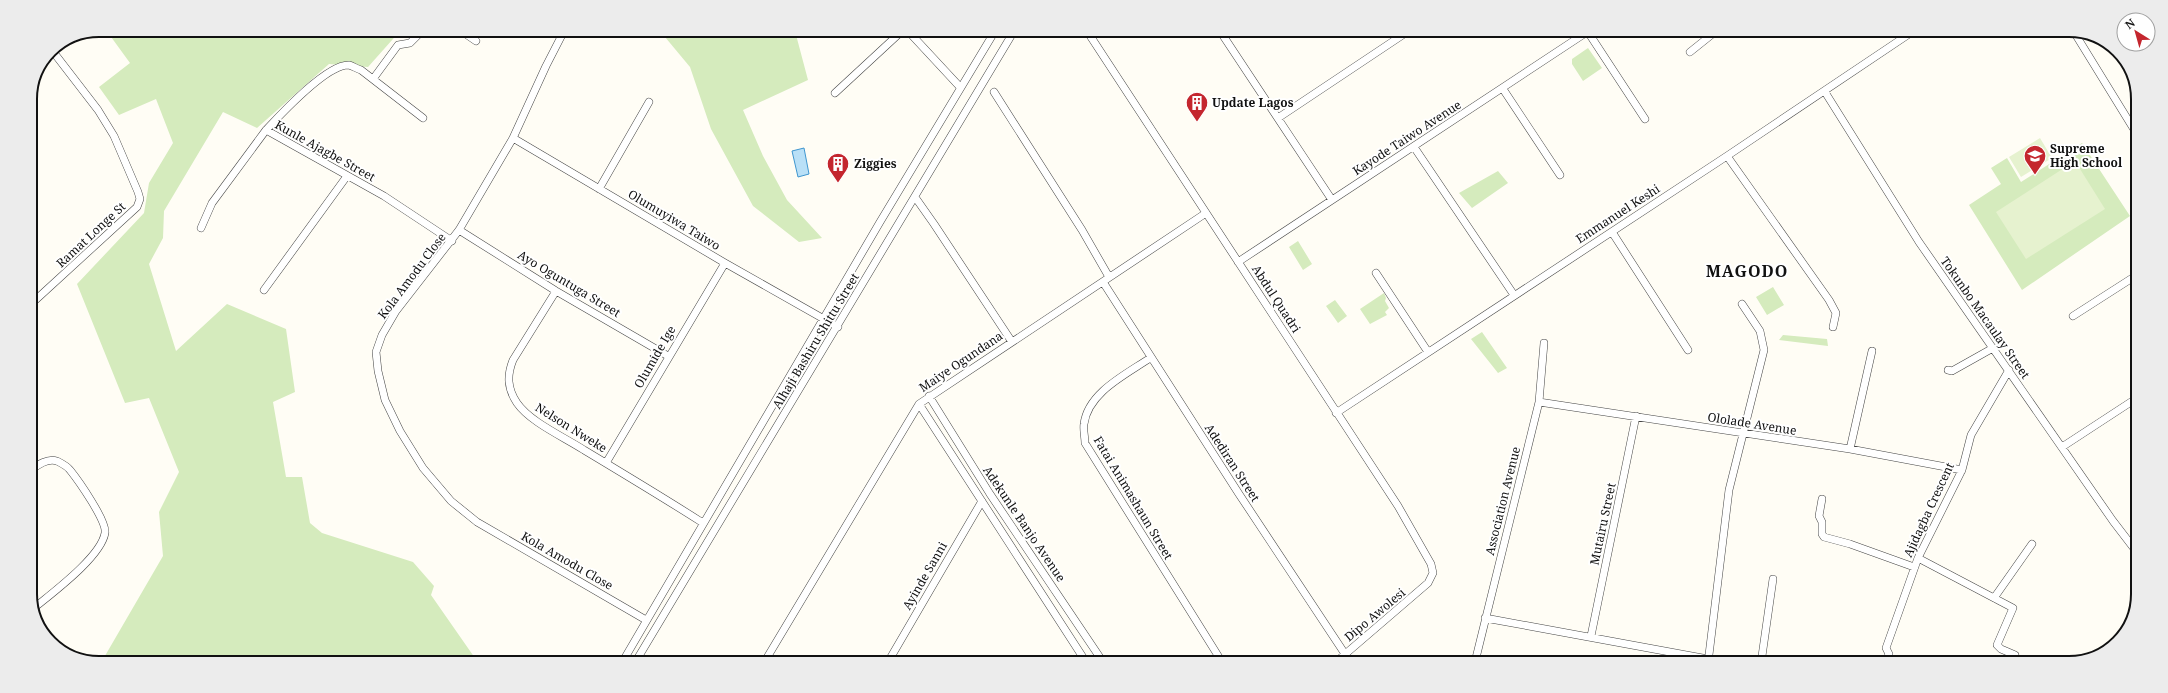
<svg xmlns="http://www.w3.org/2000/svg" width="2168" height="693" font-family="'Noto Serif',serif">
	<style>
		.green { fill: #d5ebbd }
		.pitch { fill: #e6f2cf }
		.water { fill: #b9e0f7; stroke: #3f96cf }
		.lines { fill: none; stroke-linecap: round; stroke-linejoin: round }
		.street-casing { stroke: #444; stroke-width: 8 }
		.street { stroke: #fff; stroke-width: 7 }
		.labels { text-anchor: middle; stroke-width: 4; stroke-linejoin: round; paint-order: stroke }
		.poi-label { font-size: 12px; font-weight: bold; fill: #111; stroke: #fff; text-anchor: start }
		.street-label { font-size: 12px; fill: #111; stroke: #fff }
		.district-label { font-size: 16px; font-weight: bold; letter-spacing: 1px; fill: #111; stroke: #fff }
		.rim { fill: none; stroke: #111; stroke-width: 2 }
	</style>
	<rect width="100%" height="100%" fill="#fffdf5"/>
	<path class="green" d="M 106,30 L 401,30 L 368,67 L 329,64 L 257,128 L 223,112 L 164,211 L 163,238 L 149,264 L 176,351 L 227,304 L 286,329 L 295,392 L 273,402 L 286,477 L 302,477 L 310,523 L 322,533 L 413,562 L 434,586 L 431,595 L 477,661 L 102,661 L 163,556 L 159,512 L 179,472 L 149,398 L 125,403 L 77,284 L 144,213 L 149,183 L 173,143 L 156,99 L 119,115 L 99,87 L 130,63 Z
		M 660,31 L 795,31 L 808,80 L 743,110 L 763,156 L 787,200 L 822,238 L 799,242 L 753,206 L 711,129 L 690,67 Z
		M 1588,48 L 1602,68 L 1583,81 L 1572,64 L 1572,59 Z
		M 2082,143 L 2130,216 L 2022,290 L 1969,205 L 2001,184 L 1991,168 L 2007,158 L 2021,182 Z
		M 1498,171 L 1508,183 L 1472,208 L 1459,193 Z
		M 1298,241 L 1312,264 L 1303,270 L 1289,247 Z
		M 1773,287 L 1784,305 L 1767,315 L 1756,297 Z
		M 1384,293 L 1386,298 L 1385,301 L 1389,308 L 1385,312 L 1387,315 L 1370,324 L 1360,309 Z
		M 1335,300 L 1347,316 L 1338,323 L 1326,306 Z
		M 1482,332 L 1507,368 L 1498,373 L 1471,339 Z
		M 1783,335 L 1827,339 L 1828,346 L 1779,340 Z"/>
	<path class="pitch" d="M 2040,138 L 2052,158 L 2021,177 L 2009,157 Z
		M 2075,161 L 2105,209 L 2026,259 L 1996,212 Z"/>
	<path class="water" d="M 804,148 L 809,174 L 798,177 L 792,151 Z"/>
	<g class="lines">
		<g class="street-casing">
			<path id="street" d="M 460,30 L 476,41
				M 564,31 L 546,66 L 513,138 L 459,230 L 396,311 L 382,335 L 376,352 L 378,371 L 385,400 L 400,431 L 423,468 L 451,501 L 477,522 L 646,620
				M 908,31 L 960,87
				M 1087,31 L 1398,506 L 1431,564 L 1433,573 L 1428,583 L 1336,662
				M 1220,31 L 1332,200
				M 1588,32 L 1645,119
				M 2074,32 L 2138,136
				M 1690,52 L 1715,32
				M 373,79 L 398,45 L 410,43 L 423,30
				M 1503,89 L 1560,175
				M 994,92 L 1082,230 L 1109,277
				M 1825,92 L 1919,242 L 2113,521 L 2136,551
				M 835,93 L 902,31
				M 1278,118 L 1407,32
				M 266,130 C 281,114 327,64 349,65 C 353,66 357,69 361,70 L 423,118
				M 513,138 L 725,263 L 838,327
				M 1414,147 L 1514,295
				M 1727,156 L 1829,300 L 1836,313 L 1833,327
				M 599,189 L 649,102
				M 915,197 L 934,224 L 1012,342
				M 201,228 L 212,203 L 266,130 L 384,196 L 452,241
				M 459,230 L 556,291 L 668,356
				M 1612,232 L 1688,350
				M 1238,262 L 1587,32
				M 1376,273 L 1428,352
				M 1103,282 L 1239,494 L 1345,654
				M 264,290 L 347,176
				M 556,291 L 513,360 C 507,375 507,388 517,403 C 530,422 564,437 584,450 C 624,474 664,498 703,523
				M 30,305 L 137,207 L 140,199 L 138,192 L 114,136 L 98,110 L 51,49
				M 2073,316 L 2137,275
				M 1150,358 C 1127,374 1088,392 1084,424 C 1083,430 1085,437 1085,443 L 1222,662
				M 1948,370 L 1952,371 L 1993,348
				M 929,396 L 990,494 L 1103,662
				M 1539,402 L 1850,449 L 1962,470
				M 919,404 L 1086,662
				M 1336,413 L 1727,156 L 1912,32
				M 2062,447 L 2137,398
				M 1850,449 L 1872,351
				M 606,463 L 725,263
				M 30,471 C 38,465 47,458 57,461 C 61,463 67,466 70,470 C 78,480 107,521 105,533 C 101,557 52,593 34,608
				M 1822,499 L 1819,516 L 1822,522 L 1822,534 L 1824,537 L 1850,544 L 1914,567
				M 1918,558 L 2013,608 L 1997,645 L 2001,649 L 2015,655 L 2012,663
				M 1994,598 L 2032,544
				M 1485,618 L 1708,659 L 1741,663
				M 1591,636 L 1636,416
				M 623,661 L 880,222 L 995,31
				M 636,661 L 1014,31
				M 765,661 L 919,404 L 1206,213
				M 888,662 L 982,501
				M 1475,662 L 1539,402 L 1544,343
				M 1708,663 L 1729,490 L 1764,350 L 1760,331 L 1742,304
				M 1761,663 L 1773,579
				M 1885,663 L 1889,654 L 1886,648 L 1918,558 L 1962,470 L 1971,435 L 2009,370"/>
		</g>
		<use href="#street" class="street"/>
	</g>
	<defs>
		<g id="building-pin" transform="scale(1.15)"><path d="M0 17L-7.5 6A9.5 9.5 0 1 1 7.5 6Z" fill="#c4262e" stroke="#fff"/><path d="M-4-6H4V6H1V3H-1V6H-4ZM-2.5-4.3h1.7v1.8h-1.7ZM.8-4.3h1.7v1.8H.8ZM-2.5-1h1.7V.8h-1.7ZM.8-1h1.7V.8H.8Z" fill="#fff"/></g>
		<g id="school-pin" transform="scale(1.15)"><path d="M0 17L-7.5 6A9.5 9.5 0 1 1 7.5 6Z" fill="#c4262e" stroke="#fff"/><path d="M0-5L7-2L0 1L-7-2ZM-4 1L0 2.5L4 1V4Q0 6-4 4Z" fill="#fff"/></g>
	</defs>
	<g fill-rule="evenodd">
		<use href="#building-pin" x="1197" y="103"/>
		<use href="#school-pin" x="2035" y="156"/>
		<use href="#building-pin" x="838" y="164"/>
	</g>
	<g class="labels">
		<g class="poi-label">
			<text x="1212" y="107">Update Lagos</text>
			<text x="2050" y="153">Supreme<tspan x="2050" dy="14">High School</tspan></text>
			<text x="854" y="168">Ziggies</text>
		</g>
		<g class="street-label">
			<text transform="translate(1407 138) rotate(-33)" y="4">Kayode Taiwo Avenue</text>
			<text transform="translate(325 151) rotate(29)" y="4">Kunle Ajagbe Street</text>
			<text transform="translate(1618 214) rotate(-33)" y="4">Emmanuel Keshi</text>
			<text transform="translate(674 220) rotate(31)" y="4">Olumuyiwa Taiwo</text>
			<text transform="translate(91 235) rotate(-43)" y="4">Ramat Longe St</text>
			<text transform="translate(412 276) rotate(-53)" y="4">Kola Amodu Close</text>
			<text transform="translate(569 284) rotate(31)" y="4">Ayo Oguntuga Street</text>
			<text transform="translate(1276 299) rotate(57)" y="4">Abdul Quadri</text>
			<text transform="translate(1985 318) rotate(55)" y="4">Tokunbo Macaulay Street</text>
			<text transform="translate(816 341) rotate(-59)" y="4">Alhaji Bashiru Shittu Street</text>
			<text transform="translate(655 357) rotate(-60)" y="4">Olumide Ige</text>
			<text transform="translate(961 362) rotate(-34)" y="4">Maiye Ogundana</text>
			<text transform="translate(1752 424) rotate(9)" y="4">Ololade Avenue</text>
			<text transform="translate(571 428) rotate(32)" y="4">Nelson Nweke</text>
			<text transform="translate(1232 463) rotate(57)" y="4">Adediran Street</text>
			<text transform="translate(1133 498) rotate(59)" y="4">Fatai Animashaun Street</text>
			<text transform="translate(1503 501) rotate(-76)" y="4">Association Avenue</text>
			<text transform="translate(1929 510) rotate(-65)" y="4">Ajidagba Crescent</text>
			<text transform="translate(1024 524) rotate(56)" y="4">Adekunle Banjo Avenue</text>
			<text transform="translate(1603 524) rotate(-78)" y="4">Mutairu Street</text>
			<text transform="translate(567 561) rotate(30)" y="4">Kola Amodu Close</text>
			<text transform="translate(925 576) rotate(-60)" y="4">Ayinde Sanni</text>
			<text transform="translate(1375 615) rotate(-40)" y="4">Dipo Awolesi</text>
		</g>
		<g class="district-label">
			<text x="1747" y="277">MAGODO</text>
		</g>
	</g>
	<path d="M0 0H2168V693H0ZM99 37H2069A62 62 0 0 1 2131 99V594A62 62 0 0 1 2069 656H99A62 62 0 0 1 37 594V99A62 62 0 0 1 99 37Z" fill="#ececec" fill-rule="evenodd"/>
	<path class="rim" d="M99 37H2069A62 62 0 0 1 2131 99V594A62 62 0 0 1 2069 656H99A62 62 0 0 1 37 594V99A62 62 0 0 1 99 37Z"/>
	<g transform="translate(2136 32) rotate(323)"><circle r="19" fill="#ffffff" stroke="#a0a0a0"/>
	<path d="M0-3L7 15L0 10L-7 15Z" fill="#c4262e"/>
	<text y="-6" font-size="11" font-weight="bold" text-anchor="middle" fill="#111111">N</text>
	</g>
</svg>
